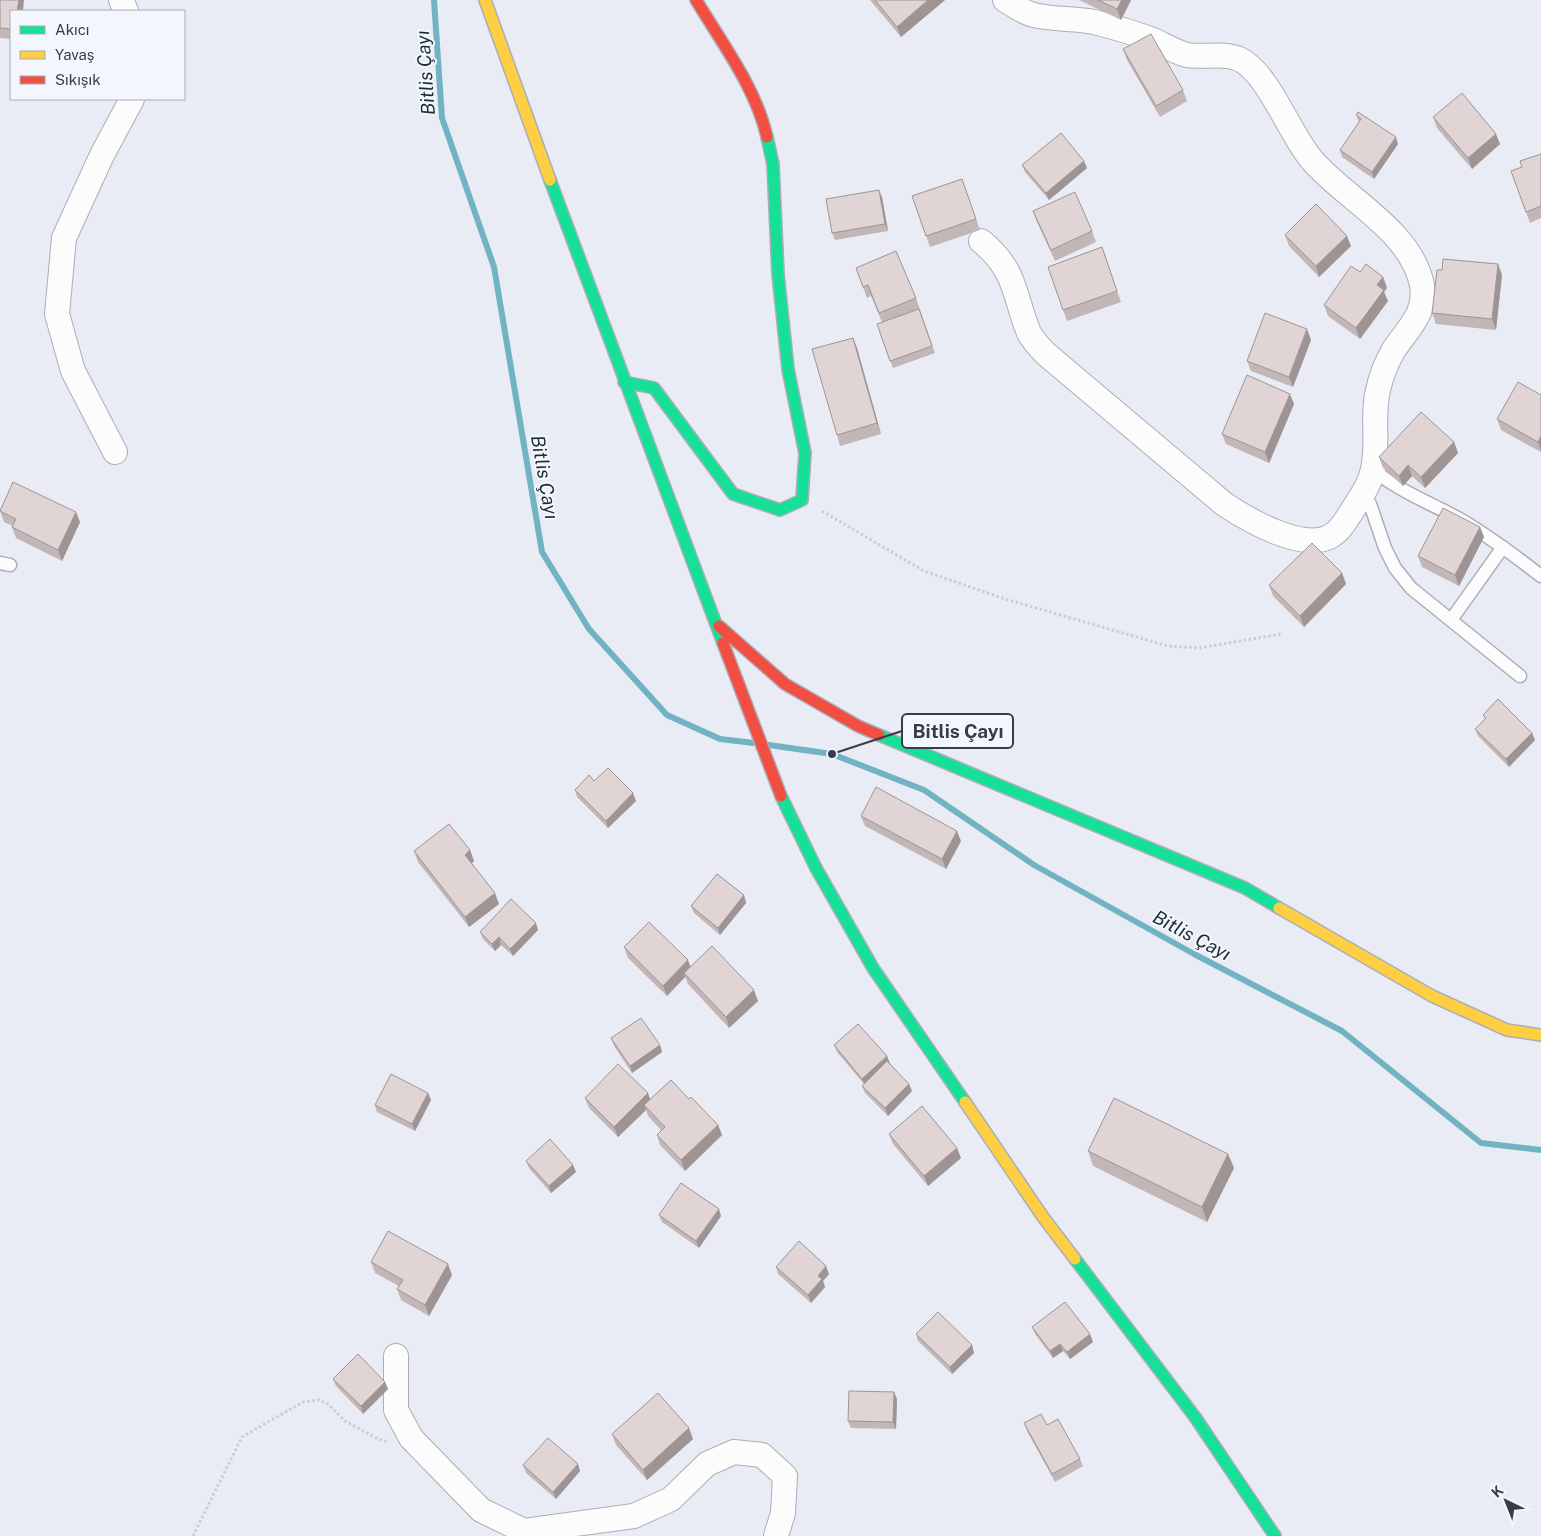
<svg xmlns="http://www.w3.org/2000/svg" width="1541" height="1536" font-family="'Public Sans',sans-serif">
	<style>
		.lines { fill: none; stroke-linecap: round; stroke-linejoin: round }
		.stream { stroke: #71b3c2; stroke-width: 6 }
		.lane-casing { stroke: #abaeb8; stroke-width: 15 }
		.street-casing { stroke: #abaeb8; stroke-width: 26 }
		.fast-casing { stroke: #abaeb8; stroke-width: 14 }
		.slow-casing { stroke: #abaeb8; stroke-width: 14 }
		.jam-casing { stroke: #abaeb8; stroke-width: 14 }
		.path { stroke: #cbcdd1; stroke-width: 3; stroke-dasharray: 2.5 2.5; stroke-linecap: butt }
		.lane { stroke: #fcfcfd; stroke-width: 12 }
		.street { stroke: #fcfcfd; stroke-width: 24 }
		.fast { stroke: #16e098; stroke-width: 11 }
		.slow { stroke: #ffcf43; stroke-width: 11 }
		.jam { stroke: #f24e42; stroke-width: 11 }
		.wall { fill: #c2b6b6 }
		.shaded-wall { fill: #9e9494 }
		.building { fill: #e1d4d4; stroke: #9e9494 }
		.labels { text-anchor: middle; stroke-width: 4; stroke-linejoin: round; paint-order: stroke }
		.water-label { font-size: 19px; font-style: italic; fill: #1a2f34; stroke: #f4f6fe }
		.leader { fill: none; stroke: #373b4a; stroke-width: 2 }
		.callout-dot { fill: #373b4a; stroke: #f4f6fe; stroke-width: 2 }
		.callout { fill: #f4f6fe; stroke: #373b4a; stroke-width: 2 }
		.callout-label { font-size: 19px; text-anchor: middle; font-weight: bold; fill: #373b4a }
	</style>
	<rect width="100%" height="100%" fill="#e9ecf4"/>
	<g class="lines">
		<path class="stream" d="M 434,0 L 442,118 L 494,267 L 542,552 L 589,629 L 667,715 L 720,739 L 754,743
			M 769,745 L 832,754 L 924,790 L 1034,865 L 1194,954 L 1342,1031 L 1481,1143 L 1541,1150"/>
		<g class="lane-casing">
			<path id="lane" d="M 1373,470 C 1401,492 1426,501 1456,517 C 1486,534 1514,555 1541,576
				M 1360,498 L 1370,504 L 1385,548 L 1395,568 L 1411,588 L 1520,676
				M 0,563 L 10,565
				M 1451,620 L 1503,547"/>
		</g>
		<g class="street-casing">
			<path id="street" d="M 121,0 L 126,11
				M 981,241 C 1017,271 1013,293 1029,333 C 1033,340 1040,348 1046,354 L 1224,504 C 1248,520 1303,552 1331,536 C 1341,530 1346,520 1352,511 C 1360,498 1370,485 1373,469 C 1379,442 1371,414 1379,386 C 1382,373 1387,362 1393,351 C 1407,329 1427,314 1422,285 C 1411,230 1345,199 1312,160 C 1290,135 1268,72 1239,59 C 1223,52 1203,58 1187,55 C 1176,52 1164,45 1153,40 C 1134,33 1114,27 1094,22 C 1075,18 1053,20 1034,15 C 1024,13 1014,5 1005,0
				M 115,452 L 73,371 L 57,314 L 64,238 L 102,155 L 132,99
				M 396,1356 L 396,1410 L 411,1438 L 481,1510 L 524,1531 L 634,1516 L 671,1499 L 707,1464 L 734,1452 L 762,1455 L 785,1476 L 783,1513 L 776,1536"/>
		</g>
		<g class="fast-casing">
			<path id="fast" d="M 550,180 L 723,643
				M 624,382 L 654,388 L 733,494 L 780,510 L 802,500 L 805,453 L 788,369 L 778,274 L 773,164 L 767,137
				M 879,735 L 1245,888 L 1279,908
				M 781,796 L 816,868 L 873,968 L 965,1102
				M 1075,1259 L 1195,1417 L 1275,1536"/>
		</g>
		<g class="slow-casing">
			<path id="slow" d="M 485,0 L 550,180
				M 1279,908 L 1432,996 L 1507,1030 L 1541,1035
				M 965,1102 L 1043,1217 L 1075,1259"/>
		</g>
		<g class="jam-casing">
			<path id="jam" d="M 696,0 C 722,43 756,88 767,137
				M 719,626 L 785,684 L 858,726 L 879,735
				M 723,643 L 781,796"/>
		</g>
		<path class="path" d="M 822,511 L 924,571 L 1005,599 L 1168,646 L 1199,648 L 1281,634
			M 193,1536 L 242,1437 L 303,1402 L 319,1400 L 328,1404 L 345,1421 L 376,1438 L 388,1442"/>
		<use href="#lane" class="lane"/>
		<use href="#street" class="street"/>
		<use href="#fast" class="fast"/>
		<use href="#slow" class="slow"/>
		<use href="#jam" class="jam"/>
	</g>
	<path class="wall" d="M 0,0 L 11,11 L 11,39 L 0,38 Z
		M 870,0 L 945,0 L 901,37 Z
		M 1079,0 L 1131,0 L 1121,20 Z
		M 1123,49 L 1183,90 L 1187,101 L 1160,117 L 1127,60 Z
		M 1356,115 L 1398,144 L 1374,179 L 1342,157 L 1340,150 L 1359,122 Z
		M 1433,117 L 1500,144 L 1472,169 L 1437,128 Z
		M 1541,154 L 1541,218 L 1530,223 L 1511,171 L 1522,167 Z
		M 1022,165 L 1087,168 L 1049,200 L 1025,172 Z
		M 962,179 L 980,230 L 930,247 L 912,196 Z
		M 882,197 L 888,231 L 835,240 L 832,233 Z
		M 1033,211 L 1092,231 L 1096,242 L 1055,261 L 1037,222 Z
		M 1285,235 L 1351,246 L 1319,277 L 1289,246 Z
		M 1102,247 L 1121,302 L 1067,321 L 1048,267 Z
		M 1498,264 L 1502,275 L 1496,330 L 1436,324 L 1432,313 L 1442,270 Z
		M 856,268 L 916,298 L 935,353 L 893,368 L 877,324 L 882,322 L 871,296 L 867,298 Z
		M 1360,272 L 1383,277 L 1387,288 L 1384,292 L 1388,301 L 1360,339 L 1328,316 L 1324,305 Z
		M 853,338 L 857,348 L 881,434 L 840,446 L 837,435 Z
		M 1311,340 L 1293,387 L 1251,371 L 1247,361 Z
		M 1541,395 L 1541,452 L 1501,430 L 1497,419 Z
		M 1294,404 L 1269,463 L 1226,444 L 1222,434 Z
		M 1454,442 L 1458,453 L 1425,488 L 1412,476 L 1403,486 L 1383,468 L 1379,457 Z
		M 0,511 L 80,522 L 62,561 L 16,538 L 12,527 L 13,526 L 4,522 Z
		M 1480,527 L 1484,537 L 1459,586 L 1422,567 L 1418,556 Z
		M 1342,573 L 1346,584 L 1304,627 L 1273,596 L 1269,585 Z
		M 1483,715 L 1535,740 L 1509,767 L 1478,736 L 1475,729 L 1485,719 Z
		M 594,781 L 636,801 L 608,828 L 577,797 L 575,790 Z
		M 861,816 L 961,841 L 946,869 L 865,826 Z
		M 470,850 L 474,861 L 472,863 L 499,904 L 469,927 L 418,862 L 414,851 Z
		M 744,895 L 746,903 L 720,935 L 694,913 L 691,906 Z
		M 538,930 L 513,956 L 501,945 L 495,951 L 483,939 L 480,932 Z
		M 624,947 L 690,967 L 758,1001 L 729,1028 L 688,984 L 685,977 L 667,996 L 628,958 Z
		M 611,1038 L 660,1045 L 662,1052 L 632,1073 L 614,1046 Z
		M 834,1045 L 887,1056 L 890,1064 L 912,1091 L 888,1116 L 865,1093 L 862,1086 L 864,1084 L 837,1052 Z
		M 428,1093 L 431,1100 L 415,1131 L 377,1112 L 375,1105 Z
		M 585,1098 L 650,1100 L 689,1099 L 718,1125 L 722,1135 L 685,1171 L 660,1145 L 657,1135 L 661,1130 L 648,1116 L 646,1110 L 618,1137 L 589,1108 Z
		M 889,1134 L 961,1158 L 928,1186 L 893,1144 Z
		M 1088,1151 L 1228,1154 L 1234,1168 L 1207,1222 L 1093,1166 Z
		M 526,1161 L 573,1165 L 576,1172 L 551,1193 L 529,1168 Z
		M 659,1215 L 721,1216 L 699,1248 L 662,1222 Z
		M 371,1262 L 452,1275 L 429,1316 L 401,1300 L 397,1289 L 399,1286 L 375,1273 Z
		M 776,1267 L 829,1274 L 823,1281 L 825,1287 L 811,1303 L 778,1274 Z
		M 1032,1327 L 1093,1342 L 1070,1359 L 1063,1351 L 1053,1358 L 1035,1334 Z
		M 916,1334 L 972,1345 L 974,1353 L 952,1374 L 918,1341 Z
		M 333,1379 L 385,1382 L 388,1389 L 363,1414 L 336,1386 Z
		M 897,1399 L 896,1429 L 851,1428 L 848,1421 Z
		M 1024,1423 L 1047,1425 L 1080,1459 L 1083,1466 L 1055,1482 L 1027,1431 Z
		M 612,1434 L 693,1439 L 647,1480 L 616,1445 Z
		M 523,1465 L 580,1471 L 556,1499 L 526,1473 Z"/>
	<path class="shaded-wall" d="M 19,0 L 24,0 L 23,11 L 17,11 Z
		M 928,0 L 945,0 L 901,37 L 897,27 Z
		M 1122,0 L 1131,0 L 1121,20 L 1117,9 Z
		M 1496,134 L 1500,144 L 1472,169 L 1468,158 Z
		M 1396,137 L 1398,144 L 1374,179 L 1372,172 Z
		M 1084,161 L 1087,168 L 1049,200 L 1046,193 Z
		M 879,190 L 882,197 L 888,231 L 885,224 Z
		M 1347,236 L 1351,246 L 1319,277 L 1316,266 Z
		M 1498,264 L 1502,275 L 1496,330 L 1492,319 Z
		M 1383,277 L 1387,288 L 1384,292 L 1388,301 L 1360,339 L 1356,328 L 1377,285 Z
		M 1307,329 L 1311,340 L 1293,387 L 1289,377 Z
		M 853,338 L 857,348 L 881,434 L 877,423 Z
		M 1290,394 L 1294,404 L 1269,463 L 1265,452 Z
		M 1541,436 L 1541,451 L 1538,442 Z
		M 1454,442 L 1458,453 L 1425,488 L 1421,477 Z
		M 1408,465 L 1412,476 L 1403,486 L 1399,476 Z
		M 76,512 L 80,522 L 62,561 L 58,550 Z
		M 1480,527 L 1484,537 L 1459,586 L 1455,575 Z
		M 1342,573 L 1346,584 L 1304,627 L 1300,616 Z
		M 1532,733 L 1535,740 L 1509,767 L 1506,759 Z
		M 633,793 L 636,801 L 608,828 L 606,821 Z
		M 957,831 L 961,841 L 946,869 L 942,859 Z
		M 470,850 L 474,861 L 469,865 L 465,855 Z
		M 495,893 L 499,904 L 469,927 L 465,917 Z
		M 744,895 L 746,903 L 720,935 L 718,928 Z
		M 536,923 L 538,930 L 513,956 L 510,949 Z
		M 499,937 L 501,945 L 495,951 L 492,944 Z
		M 688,960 L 692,971 L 684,973 L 685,977 L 667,996 L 663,986 Z
		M 754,990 L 758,1001 L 729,1028 L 726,1017 Z
		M 660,1045 L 662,1052 L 632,1073 L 630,1066 Z
		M 887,1056 L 890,1064 L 865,1086 L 862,1079 Z
		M 909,1084 L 912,1091 L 888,1116 L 885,1108 Z
		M 428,1093 L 431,1100 L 415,1131 L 412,1124 Z
		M 648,1093 L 652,1104 L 644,1105 L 646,1110 L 618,1137 L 614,1127 Z
		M 718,1125 L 722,1135 L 685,1171 L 681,1160 Z
		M 957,1148 L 961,1158 L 928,1186 L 924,1176 Z
		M 1228,1154 L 1234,1168 L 1207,1222 L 1202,1207 Z
		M 573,1165 L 576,1172 L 551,1193 L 549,1186 Z
		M 719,1209 L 721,1216 L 699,1248 L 696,1241 Z
		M 448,1264 L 452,1275 L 429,1316 L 425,1305 Z
		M 826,1266 L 829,1274 L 823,1281 L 825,1287 L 811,1303 L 808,1295 L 818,1276 Z
		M 1090,1334 L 1093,1342 L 1070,1359 L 1067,1352 Z
		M 1060,1344 L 1063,1351 L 1053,1358 L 1050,1351 Z
		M 972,1345 L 974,1353 L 952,1374 L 950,1367 Z
		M 385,1382 L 388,1389 L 363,1414 L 361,1406 Z
		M 894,1392 L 897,1399 L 896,1429 L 893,1422 Z
		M 689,1428 L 693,1439 L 647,1480 L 643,1470 Z
		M 578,1464 L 580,1471 L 556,1499 L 553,1492 Z"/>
	<path class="building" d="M 0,0 L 19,0 L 17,11 L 11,11 L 11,29 L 0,28 Z
		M 875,0 L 928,0 L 897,27 Z
		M 1098,0 L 1122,0 L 1117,9 Z
		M 1151,34 L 1183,90 L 1156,106 L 1123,49 Z
		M 1462,93 L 1496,134 L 1468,158 L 1433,117 Z
		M 1358,112 L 1396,137 L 1372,172 L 1340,150 L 1361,119 L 1356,115 Z
		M 1061,133 L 1084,161 L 1046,193 L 1022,165 Z
		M 1541,154 L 1541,206 L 1526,212 L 1511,171 L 1522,167 L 1520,161 Z
		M 962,179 L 976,219 L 926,236 L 912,196 Z
		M 879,190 L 885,224 L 832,233 L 826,199 Z
		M 1075,192 L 1092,231 L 1051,250 L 1033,211 Z
		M 1316,204 L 1347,236 L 1316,266 L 1285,235 Z
		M 1102,247 L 1117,291 L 1063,310 L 1048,267 Z
		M 896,251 L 916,298 L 879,313 L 868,285 L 863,287 L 856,268 Z
		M 1443,259 L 1498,264 L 1492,319 L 1432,313 L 1437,270 L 1442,270 Z
		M 1366,264 L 1383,277 L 1377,285 L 1384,290 L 1356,328 L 1324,305 L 1351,266 L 1360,272 Z
		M 919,309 L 932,346 L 890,361 L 877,324 Z
		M 1265,313 L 1307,329 L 1289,377 L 1247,361 Z
		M 853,338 L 877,423 L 837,435 L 812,349 Z
		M 1247,375 L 1290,394 L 1265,452 L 1222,434 Z
		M 1518,382 L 1541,395 L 1541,436 L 1538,442 L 1497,419 Z
		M 1421,412 L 1454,442 L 1421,477 L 1408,465 L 1399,476 L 1379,457 Z
		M 13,482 L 76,512 L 58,550 L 12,527 L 16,519 L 0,511 Z
		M 1443,508 L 1480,527 L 1455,575 L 1418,556 Z
		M 1312,543 L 1342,573 L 1300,616 L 1269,585 Z
		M 1498,699 L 1532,733 L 1506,759 L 1475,729 L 1486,718 L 1483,715 Z
		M 608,768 L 633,793 L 606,821 L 575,790 L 589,775 L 594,781 Z
		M 876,787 L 957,831 L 942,859 L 861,816 Z
		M 449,824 L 470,850 L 465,855 L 495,893 L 465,917 L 414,851 Z
		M 717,874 L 744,895 L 718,928 L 691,906 Z
		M 511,899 L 536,923 L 510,949 L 499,937 L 492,944 L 480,932 Z
		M 649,922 L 688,960 L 663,986 L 624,947 Z
		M 712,946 L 754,990 L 726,1017 L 684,973 Z
		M 641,1018 L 660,1045 L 630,1066 L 611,1038 Z
		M 858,1024 L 887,1056 L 862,1079 L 834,1045 Z
		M 887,1061 L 909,1084 L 885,1108 L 862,1086 Z
		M 618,1064 L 648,1093 L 614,1127 L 585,1098 Z
		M 391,1074 L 428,1093 L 412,1124 L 375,1105 Z
		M 671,1080 L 689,1099 L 691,1097 L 718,1125 L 681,1160 L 657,1135 L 665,1127 L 644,1105 Z
		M 1114,1098 L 1228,1154 L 1202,1207 L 1088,1151 Z
		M 922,1106 L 957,1148 L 924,1176 L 889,1134 Z
		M 550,1139 L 573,1165 L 549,1186 L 526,1161 Z
		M 681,1183 L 719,1209 L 696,1241 L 659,1215 Z
		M 388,1231 L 448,1264 L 425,1305 L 397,1289 L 403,1280 L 371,1262 Z
		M 799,1241 L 826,1266 L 818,1276 L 822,1279 L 808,1295 L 776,1267 Z
		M 1065,1302 L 1090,1334 L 1067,1352 L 1060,1344 L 1050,1351 L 1032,1327 Z
		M 938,1312 L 972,1345 L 950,1367 L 916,1334 Z
		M 358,1354 L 385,1382 L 361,1406 L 333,1379 Z
		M 849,1391 L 894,1392 L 893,1422 L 848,1421 Z
		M 658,1393 L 689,1428 L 643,1470 L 612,1434 Z
		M 1041,1414 L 1047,1425 L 1058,1419 L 1080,1459 L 1052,1474 L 1024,1423 Z
		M 548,1438 L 578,1464 L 553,1492 L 523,1465 Z"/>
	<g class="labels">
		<g class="water-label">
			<text transform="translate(425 73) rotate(-94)" y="7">Bitlis Çayı</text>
			<text transform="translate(545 477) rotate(80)" y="7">Bitlis Çayı</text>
			<text transform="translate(1192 935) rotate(28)" y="7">Bitlis Çayı</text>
		</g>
	</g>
	<path class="leader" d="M832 754L902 731"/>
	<circle class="callout-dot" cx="832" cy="754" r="5"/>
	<rect class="callout" x="902" y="714" width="111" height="34" rx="5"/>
	<g class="callout-label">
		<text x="958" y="738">Bitlis Çayı</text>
	</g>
	<rect x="10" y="10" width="175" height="90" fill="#f4f6fe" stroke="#a8abb6"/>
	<rect x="20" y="26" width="25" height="8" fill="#16e098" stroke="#a8abb6"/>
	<text x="55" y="35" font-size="15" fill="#373b4a">Akıcı</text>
	<rect x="20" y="51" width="25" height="8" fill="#ffcf43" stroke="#a8abb6"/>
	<text x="55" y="60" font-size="15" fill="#373b4a">Yavaş</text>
	<rect x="20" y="76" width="25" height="8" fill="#f24e42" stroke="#a8abb6"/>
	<text x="55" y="85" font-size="15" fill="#373b4a">Sıkışık</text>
	<g transform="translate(1506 1501) rotate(317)" stroke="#f4f6fe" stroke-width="4" paint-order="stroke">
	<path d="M0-4L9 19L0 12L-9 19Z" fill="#373b4a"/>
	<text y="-8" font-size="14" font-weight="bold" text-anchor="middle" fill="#373b4a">K</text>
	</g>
</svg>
